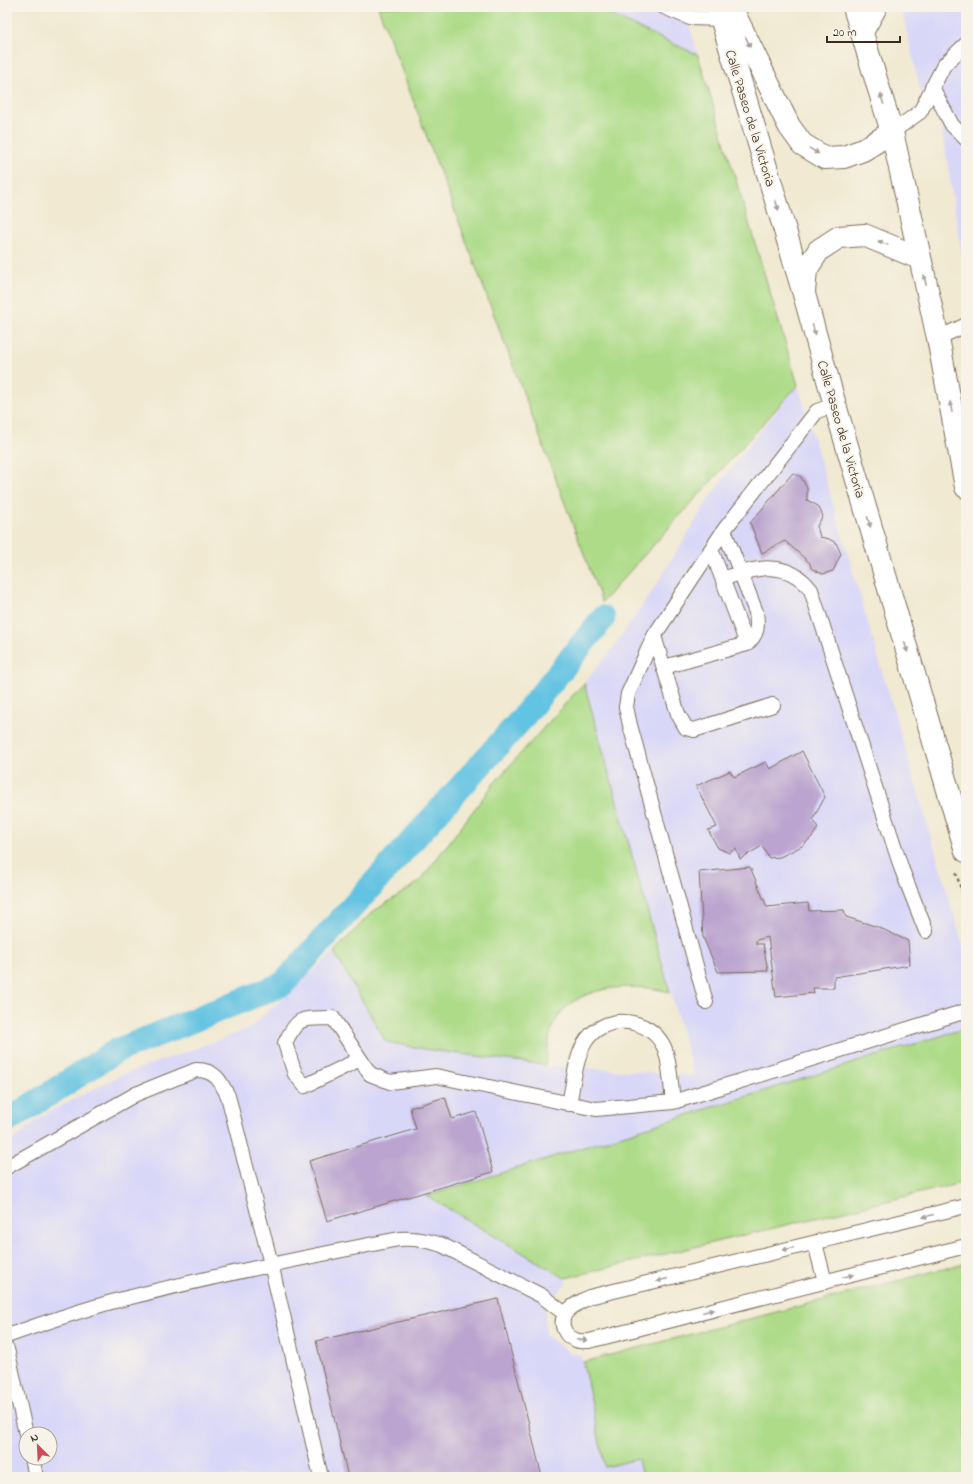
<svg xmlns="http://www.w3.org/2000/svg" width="973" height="1484" font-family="'Indie Flower',sans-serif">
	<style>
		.built { fill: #d9d7f8; fill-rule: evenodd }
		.green { fill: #addb88; stroke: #748253 }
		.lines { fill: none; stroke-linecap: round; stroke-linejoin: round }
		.canal { stroke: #64c3e2; stroke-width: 25 }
		.building { fill: #bba4cf }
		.lane-casing { stroke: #7b6d5d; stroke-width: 16 }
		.primary-casing { stroke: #7b6d5d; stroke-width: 24 }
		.path { stroke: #7b6d5d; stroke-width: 2.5; stroke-dasharray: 3 3; stroke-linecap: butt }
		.lane { stroke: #fff; stroke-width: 14 }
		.primary { stroke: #fff; stroke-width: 22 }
		.oneway { fill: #a79f9a }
		.labels { text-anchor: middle; stroke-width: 4; stroke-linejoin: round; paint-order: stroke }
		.street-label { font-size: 14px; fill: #3b2a1e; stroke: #f7f3e8 }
	</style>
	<rect width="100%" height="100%" fill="#f7f3e8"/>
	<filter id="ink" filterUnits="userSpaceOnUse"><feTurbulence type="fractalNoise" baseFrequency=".025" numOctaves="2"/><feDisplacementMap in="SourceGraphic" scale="8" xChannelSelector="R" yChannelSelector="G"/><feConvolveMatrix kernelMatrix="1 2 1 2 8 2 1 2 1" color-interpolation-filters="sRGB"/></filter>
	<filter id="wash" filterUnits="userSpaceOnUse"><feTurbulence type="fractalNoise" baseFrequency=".012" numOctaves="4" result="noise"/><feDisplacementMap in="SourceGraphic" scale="16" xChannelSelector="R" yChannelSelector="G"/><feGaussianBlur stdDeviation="0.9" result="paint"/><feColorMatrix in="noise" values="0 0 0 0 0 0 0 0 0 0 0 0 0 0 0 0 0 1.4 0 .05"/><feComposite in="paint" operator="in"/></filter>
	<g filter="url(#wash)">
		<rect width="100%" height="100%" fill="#f1e9d1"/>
		<path class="built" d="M 593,7 L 684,7 L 698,55 Z
			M 901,7 L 966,7 L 966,281 L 939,109 L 920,89 Z
			M 798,385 L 966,956 L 966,1028 L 428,1196 L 565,1278 L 566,1284 L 545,1306 L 546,1335 L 570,1353 L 581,1355 L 605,1467 L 639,1459 L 642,1477 L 7,1477 L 7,1145 L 43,1115 L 119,1076 L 249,1029 L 334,952 L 386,1042 L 430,1050 L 545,1065 L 694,1076 L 584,683 L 614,647 L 655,587 L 710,497 L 749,445 ZM 26,1434 L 50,1434 L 50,1458 L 26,1458 Z"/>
		<path class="green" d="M 378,7 L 593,7 L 698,55 L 798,385 L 602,602 Z
			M 584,683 L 670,992 C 631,983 572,983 553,1026 C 548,1037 548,1053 545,1065 L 430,1050 L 386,1042 L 334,952 L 371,913 L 419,882 L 495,782 Z
			M 966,1028 L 966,1182 L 565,1278 L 427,1196 Z
			M 966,1263 L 966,1477 L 642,1477 L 638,1459 L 605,1467 L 583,1362 Z"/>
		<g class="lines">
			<path class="canal" d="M 7,1121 L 116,1051 L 283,984 L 519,722 L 603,618"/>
		</g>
		<g id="blocks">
			<path class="building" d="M 793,473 L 801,477 L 807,488 L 807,500 L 818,506 L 823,516 L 817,526 L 820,537 L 829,539 L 836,543 L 841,554 L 833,571 L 823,574 L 816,571 L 811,568 L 810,563 L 785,541 L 762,553 L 750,523 Z
				M 802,751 L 825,797 L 813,819 L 818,828 L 812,837 L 802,846 L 780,857 L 769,858 L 762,846 L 740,859 L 736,849 L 729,853 L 718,848 L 708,830 L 717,827 L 696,786 L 730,771 L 734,777 L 766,762 L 770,769 Z
				M 750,867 L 767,907 L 808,903 L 809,911 L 844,910 L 846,917 L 878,927 L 908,941 L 910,965 L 834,977 L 834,988 L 813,988 L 814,993 L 776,997 L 768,937 L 756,940 L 756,944 L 763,944 L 768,971 L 718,972 L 703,937 L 699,872 Z
				M 445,1097 L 452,1119 L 476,1112 L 493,1172 L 327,1221 L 309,1161 L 416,1129 L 410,1108 Z
				M 498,1299 L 542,1477 L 348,1477 L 316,1341 Z"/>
		</g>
	</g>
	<g filter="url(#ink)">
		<use href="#blocks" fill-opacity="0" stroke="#7b6d5d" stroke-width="1"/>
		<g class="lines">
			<g class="lane-casing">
				<path id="lane" d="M 664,7 L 690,18 L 721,19
					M 932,87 L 952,125 L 966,139
					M 892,132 L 920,112 L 944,65 L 966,44
					M 938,338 L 966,325
					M 711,549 L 747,644
					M 723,579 C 755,567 788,559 811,590 L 902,870 L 926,931
					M 654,636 L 678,714 L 686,728 L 694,730 L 773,705
					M 664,667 L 747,644 C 758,634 758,626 756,612 L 724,530
					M 706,1002 L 630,725 L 626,707 L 628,694 L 654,636 L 724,530 L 817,411 L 835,405
					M 360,1059 L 305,1086 L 295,1074 L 285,1043 C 299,1014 303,1019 333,1018 L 370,1074 L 390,1082 L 436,1076 L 596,1109 L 673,1102 L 966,1011
					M 569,1104 C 573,1086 575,1060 584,1044 C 601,1013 649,1015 664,1047 C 670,1060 671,1087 673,1102
					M 7,1167 L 136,1094 L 196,1070 C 215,1070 220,1080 228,1096 L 271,1264 L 321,1477
					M 966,1206 L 589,1297 C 581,1302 570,1306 565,1314 C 559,1324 565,1337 576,1340 C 579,1342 584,1341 589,1341 L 966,1246
					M 815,1243 L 825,1282
					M 7,1336 C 49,1321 92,1306 135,1296 C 222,1274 311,1256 399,1239 C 415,1238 427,1240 442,1245 L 542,1296 L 565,1314
					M 7,1349 L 26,1434
					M 32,1458 L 36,1477"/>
			</g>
			<g class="primary-casing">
				<path id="primary" d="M 718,7 L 804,294 L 835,405 L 966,851
					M 731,7 L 789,126 L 802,144 L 825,158 L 844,157 L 863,150 L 892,132
					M 854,7 L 892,132 L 938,338 L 966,487
					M 862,32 L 876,7
					M 804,292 L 806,270 L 819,250 L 839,237 L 864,235 L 919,258"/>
			</g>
			<path class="path" d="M 956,873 L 966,905"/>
			<use href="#lane" class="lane"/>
			<use href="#primary" class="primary"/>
		</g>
		<defs><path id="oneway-solid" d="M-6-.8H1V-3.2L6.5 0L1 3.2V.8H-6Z"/></defs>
		<g class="oneway">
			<use href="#oneway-solid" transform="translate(748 42) rotate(65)"/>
			<use href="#oneway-solid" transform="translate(882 99) rotate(-107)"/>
			<use href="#oneway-solid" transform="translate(814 151) rotate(31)"/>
			<use href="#oneway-solid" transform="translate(777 205) rotate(73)"/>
			<use href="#oneway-solid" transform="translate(883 243) rotate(-158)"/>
			<use href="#oneway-solid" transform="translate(925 280) rotate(-103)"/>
			<use href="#oneway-solid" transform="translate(814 330) rotate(75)"/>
			<use href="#oneway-solid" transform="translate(951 407) rotate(-100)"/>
			<use href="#oneway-solid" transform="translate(869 522) rotate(74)"/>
			<use href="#oneway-solid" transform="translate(906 647) rotate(74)"/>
			<use href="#oneway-solid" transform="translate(928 1216) rotate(166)"/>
			<use href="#oneway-solid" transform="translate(788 1249) rotate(166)"/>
			<use href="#oneway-solid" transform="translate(848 1276) rotate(-14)"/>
			<use href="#oneway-solid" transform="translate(662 1280) rotate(166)"/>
			<use href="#oneway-solid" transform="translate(708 1311) rotate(-14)"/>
			<use href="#oneway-solid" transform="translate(582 1340) rotate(2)"/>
		</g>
	</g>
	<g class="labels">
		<g class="street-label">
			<text transform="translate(751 118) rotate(73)" y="5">Calle Paseo de la Victoria</text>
			<text transform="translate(842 429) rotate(74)" y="5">Calle Paseo de la Victoria</text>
		</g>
	</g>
	<rect width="973" height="1484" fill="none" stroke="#f7f3e8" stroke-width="24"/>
	<g transform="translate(38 1446) rotate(336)"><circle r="19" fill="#f7f3e8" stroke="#aca397"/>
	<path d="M0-3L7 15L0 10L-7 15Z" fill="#d1495b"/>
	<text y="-6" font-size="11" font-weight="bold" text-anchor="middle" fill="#3b2a1e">N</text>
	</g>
	<path d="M827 36v6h73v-6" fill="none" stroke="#3b2a1e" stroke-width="2"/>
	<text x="833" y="36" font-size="12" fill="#3b2a1e" stroke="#f7f3e8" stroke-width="3" paint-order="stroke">20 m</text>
</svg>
